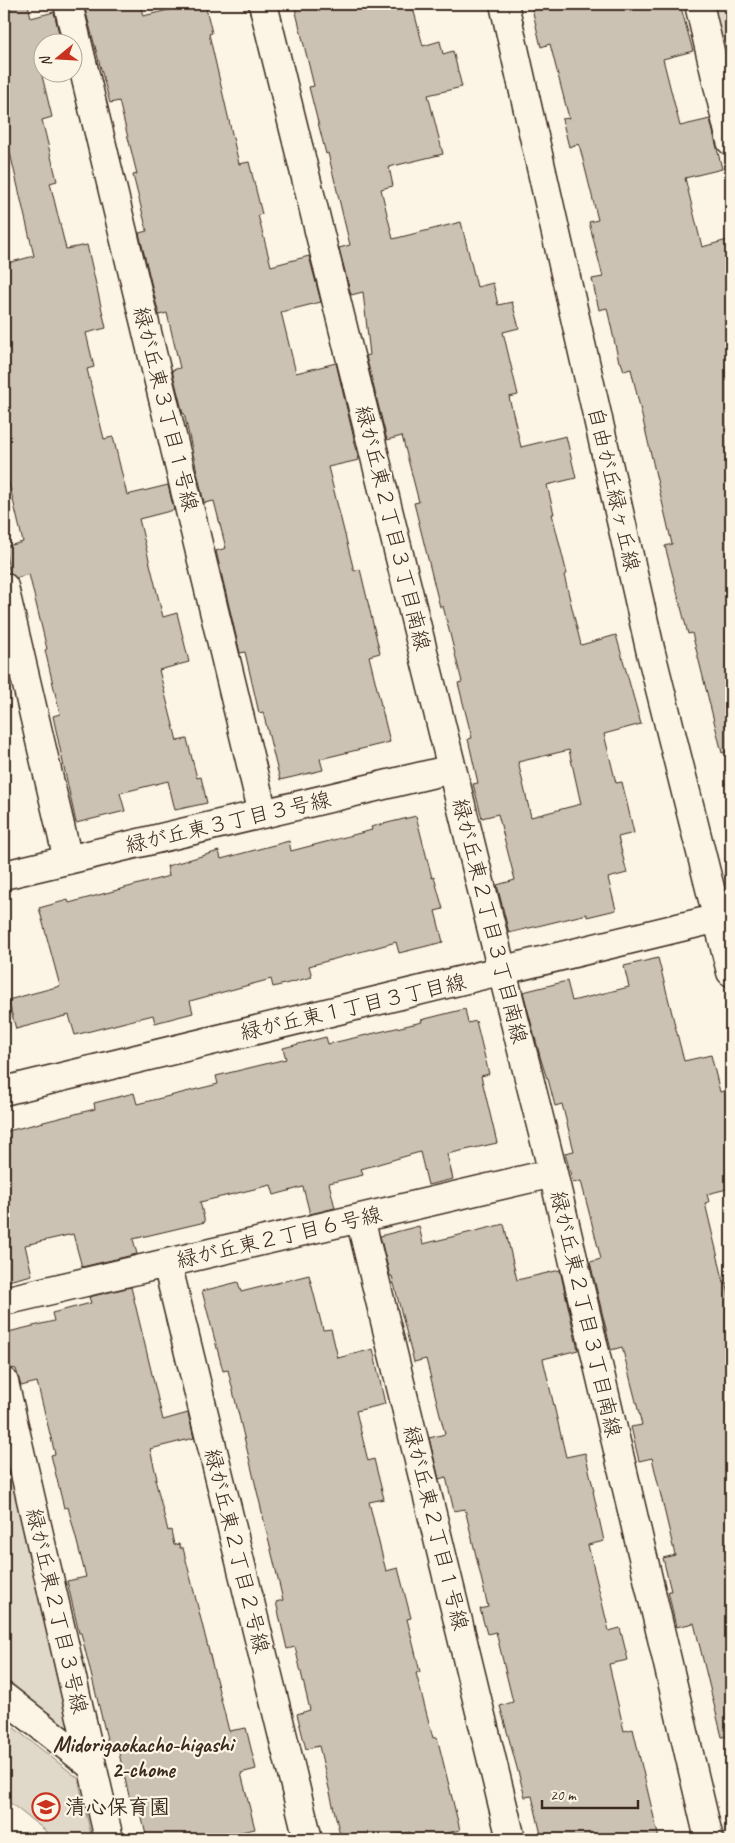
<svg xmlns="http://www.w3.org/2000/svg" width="735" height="1843" font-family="Caveat,'Klee One',sans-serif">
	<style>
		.green { fill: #e0d8c8; stroke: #8e8173 }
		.building { fill: #ccc2b3; stroke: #3b2a1e; fill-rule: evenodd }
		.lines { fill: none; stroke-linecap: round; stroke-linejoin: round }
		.minor-casing { stroke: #3b2a1e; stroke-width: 31 }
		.minor { stroke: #fcf5e5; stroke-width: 28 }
		.labels { text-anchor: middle; stroke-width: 4.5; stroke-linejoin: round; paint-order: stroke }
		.street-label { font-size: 21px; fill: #3b2a1e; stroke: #fcf5e5 }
		.poi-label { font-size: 21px; font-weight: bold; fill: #3b2a1e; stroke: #fcf5e5; text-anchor: start }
		.neighbourhood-label { font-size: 22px; font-weight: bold; fill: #3b2a1e; stroke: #fcf5e5 }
	</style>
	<rect width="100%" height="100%" fill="#fcf5e5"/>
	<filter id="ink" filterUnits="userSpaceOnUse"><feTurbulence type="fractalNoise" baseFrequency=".02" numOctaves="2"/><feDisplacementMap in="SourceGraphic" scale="10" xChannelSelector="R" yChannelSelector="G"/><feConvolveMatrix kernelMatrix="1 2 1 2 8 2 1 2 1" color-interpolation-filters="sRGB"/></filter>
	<g filter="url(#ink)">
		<path class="green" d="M 699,4 L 731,4 L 731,141 Z
			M 4,1382 L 92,1766 L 4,1697 Z
			M 4,1720 L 78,1778 L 92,1839 L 56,1839 L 4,1798 Z"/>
		<path class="building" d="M 4,4 L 28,4 L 31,18 L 54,12 L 61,42 L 42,42 L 42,49 L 36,51 L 52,117 L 42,120 L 57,181 L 50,183 L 66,249 L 87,245 L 106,328 L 86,333 L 94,367 L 87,369 L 104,439 L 113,437 L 127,495 L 168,485 L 174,510 L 139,519 L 163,617 L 177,613 L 189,662 L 159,670 L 177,741 L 187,739 L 197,778 L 201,777 L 207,803 L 175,810 L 168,781 L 120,793 L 125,811 L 76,823 L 53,716 L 60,714 L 45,650 L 47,649 L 29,574 L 16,578 L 10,573 L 4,547 L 23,542 L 4,462 L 4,264 L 34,256 L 4,127 Z
			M 88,4 L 140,4 L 143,16 L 194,4 L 205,4 L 212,33 L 209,34 L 239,164 L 249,162 L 262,214 L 258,215 L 271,266 L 309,256 L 321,302 L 281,312 L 296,373 L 336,363 L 359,460 L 328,467 L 354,571 L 360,569 L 380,653 L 369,656 L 390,742 L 320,759 L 323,770 L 280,780 L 263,712 L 259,713 L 245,652 L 240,653 L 216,551 L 226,548 L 214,501 L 204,503 L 184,413 L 183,414 L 172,370 L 180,368 L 167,313 L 159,315 L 139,233 L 147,231 L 133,175 L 137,174 L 119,101 L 110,103 L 84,5 Z
			M 294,4 L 412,4 L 423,46 L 440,41 L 443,54 L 453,51 L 462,87 L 428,95 L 443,154 L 389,167 L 393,186 L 381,189 L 393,239 L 461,222 L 477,287 L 493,283 L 498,305 L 512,302 L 519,328 L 503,332 L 518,395 L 509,397 L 521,447 L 566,436 L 576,478 L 547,485 L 554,514 L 552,514 L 567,574 L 564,575 L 581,645 L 616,635 L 641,724 L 604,734 L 616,783 L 622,782 L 634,833 L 618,837 L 627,873 L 608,878 L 616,910 L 587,917 L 587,914 L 509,933 L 497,885 L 515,880 L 498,814 L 482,818 L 473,784 L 478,783 L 468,739 L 472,738 L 458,683 L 462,682 L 443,606 L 440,607 L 414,503 L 419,502 L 402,436 L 387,440 L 366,356 L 370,355 L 363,292 L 351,295 L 339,248 L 350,245 L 328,153 L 326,154 L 309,87 L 314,86 ZM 569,750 L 581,804 L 531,817 L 518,762 Z
			M 531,4 L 680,4 L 693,51 L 663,59 L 680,126 L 710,119 L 722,169 L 685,178 L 702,247 L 731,239 L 731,751 L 722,753 L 692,633 L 688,634 L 665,546 L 672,544 L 631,369 L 624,371 L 621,362 L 619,362 L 607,308 L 599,310 L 592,279 L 603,277 L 589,222 L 598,220 L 579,144 L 569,147 L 562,119 L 569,118 L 550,44 L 541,47 Z
			M 416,816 L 432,878 L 434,877 L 443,909 L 435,911 L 443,942 L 399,953 L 396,942 L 309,966 L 312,977 L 273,987 L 271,979 L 190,1001 L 193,1013 L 155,1023 L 153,1015 L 75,1035 L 69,1015 L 16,1029 L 8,1000 L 60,986 L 39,908 L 68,900 L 69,903 L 169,876 L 167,866 L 219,851 L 221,859 L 289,841 L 291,851 L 372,830 L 371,827 Z
			M 658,958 L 684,1061 L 711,1055 L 720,1092 L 727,1090 L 731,1106 L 731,1188 L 707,1194 L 709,1202 L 705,1203 L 724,1283 L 726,1282 L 731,1304 L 731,1736 L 722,1737 L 694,1623 L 676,1627 L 668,1591 L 671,1591 L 663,1558 L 675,1555 L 652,1458 L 639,1461 L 631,1427 L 642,1425 L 622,1347 L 611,1350 L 590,1262 L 601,1259 L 581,1181 L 573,1183 L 565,1153 L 574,1151 L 562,1104 L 555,1106 L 548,1079 L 547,1079 L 541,1060 L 523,992 L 567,981 L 572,1001 L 629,987 L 624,966 Z
			M 465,1009 L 468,1023 L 476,1021 L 489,1074 L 481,1076 L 497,1143 L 447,1154 L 453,1179 L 428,1185 L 420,1152 L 361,1169 L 363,1175 L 329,1183 L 335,1208 L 310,1214 L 303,1187 L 274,1195 L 271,1185 L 200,1202 L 205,1222 L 133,1239 L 137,1254 L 82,1267 L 73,1234 L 25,1245 L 32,1275 L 4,1282 L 4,1132 L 95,1109 L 94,1103 L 134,1093 L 137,1104 L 218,1084 L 216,1076 L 286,1059 L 283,1048 L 326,1037 L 328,1044 L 422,1022 L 421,1020 Z
			M 504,1224 L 517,1280 L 560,1270 L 578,1350 L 543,1359 L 566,1457 L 585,1453 L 594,1491 L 593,1491 L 604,1541 L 588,1545 L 609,1631 L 620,1628 L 628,1660 L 609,1664 L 624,1731 L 633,1729 L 659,1839 L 542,1839 L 532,1796 L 525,1797 L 500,1706 L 513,1702 L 496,1632 L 487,1634 L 480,1609 L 488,1607 L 465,1509 L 454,1511 L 446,1477 L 439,1479 L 429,1438 L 445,1434 L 426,1359 L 414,1362 L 392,1276 L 390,1276 L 380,1236 L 419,1226 L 423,1244 Z
			M 309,1275 L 323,1330 L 331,1329 L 338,1358 L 373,1349 L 385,1404 L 356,1411 L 368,1461 L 374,1459 L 384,1499 L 369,1502 L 386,1571 L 398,1568 L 411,1618 L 407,1619 L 420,1672 L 416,1673 L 433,1738 L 437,1737 L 460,1830 L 421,1839 L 412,1839 L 410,1832 L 378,1839 L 341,1839 L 319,1746 L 306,1749 L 297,1714 L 310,1710 L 295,1647 L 287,1649 L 276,1602 L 283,1600 L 228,1370 L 223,1371 L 202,1291 L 238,1282 L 241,1292 Z
			M 131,1287 L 163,1420 L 188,1413 L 194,1438 L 150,1449 L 157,1479 L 155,1479 L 168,1531 L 171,1530 L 174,1545 L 179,1544 L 180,1548 L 183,1548 L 229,1731 L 246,1728 L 256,1769 L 241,1773 L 255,1829 L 210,1839 L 147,1839 L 137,1798 L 130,1800 L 117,1745 L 109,1747 L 81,1633 L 79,1633 L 67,1581 L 86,1577 L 68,1507 L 64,1508 L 51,1455 L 55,1454 L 37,1382 L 21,1386 L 16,1369 L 10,1368 L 4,1341 L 4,1333 L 54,1321 L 52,1313 L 91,1303 L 89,1297 Z"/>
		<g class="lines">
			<g class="minor-casing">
				<path id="minor" d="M 68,4 L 263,814
					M 263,4 L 502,971 L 553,1173 L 709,1839
					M 504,4 L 651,653 L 731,972
					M 699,4 L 731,141
					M 4,587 L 68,860
					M 4,875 L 452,769
					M 4,1091 L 731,915
					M 360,1218 L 511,1839
					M 167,1263 L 308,1839
					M 4,1301 L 553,1173
					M 4,1382 L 109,1839
					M 4,1697 L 92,1766"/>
			</g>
			<use href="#minor" class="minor"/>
		</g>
	</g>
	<defs>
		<g id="school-ring" transform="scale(1.4375)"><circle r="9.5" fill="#fcf5e5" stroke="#c8321e" stroke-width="1.5"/><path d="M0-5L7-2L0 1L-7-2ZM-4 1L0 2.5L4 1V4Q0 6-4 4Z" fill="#c8321e"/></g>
	</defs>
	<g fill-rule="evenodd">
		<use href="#school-ring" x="46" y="1807"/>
	</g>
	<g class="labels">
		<g class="street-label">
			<text transform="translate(166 409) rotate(76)" y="7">緑が丘東３丁目１号線</text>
			<text transform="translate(614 489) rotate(77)" y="7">自由が丘緑ヶ丘線</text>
			<text transform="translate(393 528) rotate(76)" y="7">緑が丘東２丁目３丁目南線</text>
			<text transform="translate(228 822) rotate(-13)" y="7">緑が丘東３丁目３号線</text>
			<text transform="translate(490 921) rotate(76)" y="7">緑が丘東２丁目３丁目南線</text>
			<text transform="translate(353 1007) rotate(-13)" y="7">緑が丘東１丁目３丁目線</text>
			<text transform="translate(279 1237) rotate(-13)" y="7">緑が丘東２丁目６号線</text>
			<text transform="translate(586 1314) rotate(77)" y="7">緑が丘東２丁目３丁目南線</text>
			<text transform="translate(436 1528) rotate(76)" y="7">緑が丘東２丁目１号線</text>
			<text transform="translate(237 1551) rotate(76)" y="7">緑が丘東２丁目２号線</text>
			<text transform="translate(57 1611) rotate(77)" y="7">緑が丘東２丁目３号線</text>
		</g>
		<g class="poi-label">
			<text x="65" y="1814">清心保育園</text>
		</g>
		<g class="neighbourhood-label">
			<text x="143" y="1752">Midorigaokacho-higashi<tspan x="143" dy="25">2-chome</tspan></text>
		</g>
	</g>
	<rect width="735" height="1843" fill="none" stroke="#fcf5e5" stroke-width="20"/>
	<rect x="10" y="10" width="715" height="1823" fill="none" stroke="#3b2a1e" stroke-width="2" filter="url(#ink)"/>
	<g transform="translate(58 58) rotate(252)"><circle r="24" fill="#fcf5e5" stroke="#afa495"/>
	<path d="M0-4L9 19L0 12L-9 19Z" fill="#c8321e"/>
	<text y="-8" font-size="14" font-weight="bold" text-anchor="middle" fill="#3b2a1e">N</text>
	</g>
	<path d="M542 1800v8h96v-8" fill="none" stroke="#3b2a1e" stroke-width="2.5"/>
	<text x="550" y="1800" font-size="15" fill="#3b2a1e" stroke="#fcf5e5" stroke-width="4" paint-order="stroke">20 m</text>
</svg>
